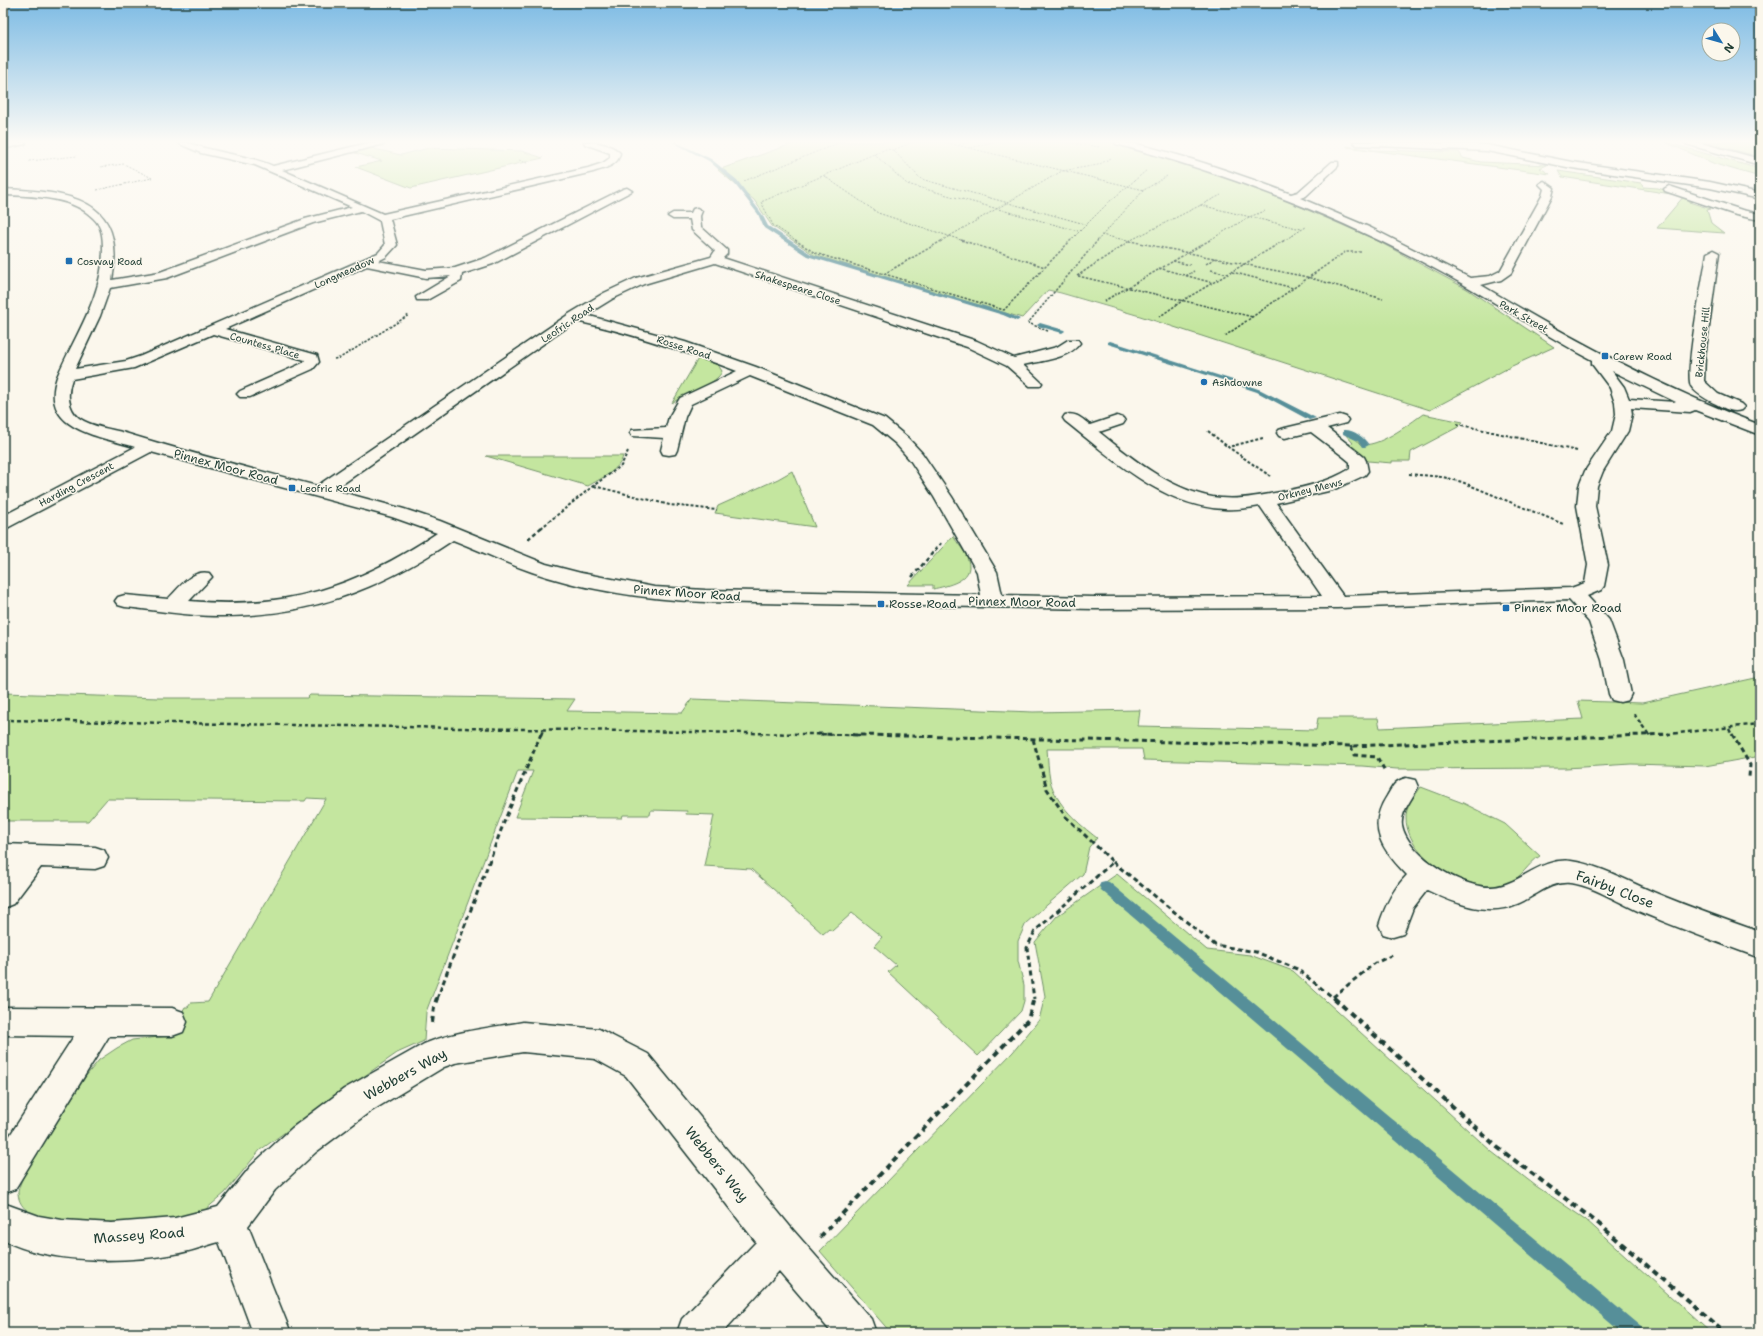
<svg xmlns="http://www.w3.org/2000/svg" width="1763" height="1336" font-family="'Shantell Sans',sans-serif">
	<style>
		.green { fill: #c4e69f; stroke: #72926a }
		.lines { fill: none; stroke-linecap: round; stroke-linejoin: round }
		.stream { fill: #578f99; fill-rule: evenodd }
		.minor-casing { stroke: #1f3d34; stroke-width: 3 }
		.path-far5 { stroke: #1f3d34; stroke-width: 1; stroke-dasharray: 2 1.5; stroke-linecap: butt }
		.path-far4 { stroke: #1f3d34; stroke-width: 1.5; stroke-dasharray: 2.5 1.5; stroke-linecap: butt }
		.path-far3 { stroke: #1f3d34; stroke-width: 2; stroke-dasharray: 3 2; stroke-linecap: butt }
		.path-far2 { stroke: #1f3d34; stroke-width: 2.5; stroke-dasharray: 4 3; stroke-linecap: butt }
		.path-far1 { stroke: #1f3d34; stroke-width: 3; stroke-dasharray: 5 3.5; stroke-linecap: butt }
		.path { stroke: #1f3d34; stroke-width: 4; stroke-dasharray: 6 4.5; stroke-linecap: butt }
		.minor { fill: #fbf7ec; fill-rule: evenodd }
		.poi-dot { fill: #1f6fb2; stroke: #fbf7ec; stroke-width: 1.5 }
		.labels { text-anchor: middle; stroke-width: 3; stroke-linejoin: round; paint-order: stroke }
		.far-poi-label { font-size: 10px; fill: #1f3d34; stroke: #fbf7ec; text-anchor: start }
		.far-street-label { font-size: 10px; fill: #1f3d34; stroke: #fbf7ec }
		.street-label { font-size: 12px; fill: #1f3d34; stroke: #fbf7ec }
		.poi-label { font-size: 12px; fill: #1f3d34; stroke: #fbf7ec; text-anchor: start }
		.near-street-label { font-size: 14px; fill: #1f3d34; stroke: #fbf7ec }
	</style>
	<rect width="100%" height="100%" fill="#fbf7ec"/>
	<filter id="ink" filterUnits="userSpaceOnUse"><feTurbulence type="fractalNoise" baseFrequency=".025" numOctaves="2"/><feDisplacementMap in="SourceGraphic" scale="8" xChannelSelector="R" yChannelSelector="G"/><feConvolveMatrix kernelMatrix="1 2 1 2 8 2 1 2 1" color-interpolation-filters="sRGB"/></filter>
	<g filter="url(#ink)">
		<path class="green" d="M 797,142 L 1110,142 L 1197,166 L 1262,190 L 1372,238 L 1467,289 L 1554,347 L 1512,366 L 1430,410 L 1140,316 L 1061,293 L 1048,290 L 1022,318 L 814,255 L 772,226 L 754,200 L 718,170 Z
			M 1665,142 L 1760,169 L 1760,177 L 1715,164 Z
			M 1704,142 L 1760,142 L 1760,157 Z
			M 1347,146 L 1373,150 L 1459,152 L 1463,158 L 1481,162 L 1547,165 L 1540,168 L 1550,174 L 1347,147 Z
			M 370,148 L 401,155 L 429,148 L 522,151 L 543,158 L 411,188 L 356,167 L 382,161 L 352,152 Z
			M 1558,171 L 1641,183 L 1643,187 L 1658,188 L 1698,201 L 1689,202 L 1711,209 L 1707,210 L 1711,223 L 1724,233 L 1657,228 L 1684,196 L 1562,177 Z
			M 699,357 L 718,365 L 722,371 C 718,384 685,394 672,403 Z
			M 1423,414 L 1463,422 L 1458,427 L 1411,452 L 1410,461 L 1392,461 L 1392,463 L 1368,461 L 1348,444 L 1353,443 L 1345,434 L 1356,439 L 1360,444 C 1377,449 1409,424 1423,414 Z
			M 486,456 L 623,456 C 620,470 600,479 588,486 Z
			M 792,471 L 815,527 L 715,513 L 718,506 L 778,479 Z
			M 953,536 C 957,543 966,552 968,560 C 975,581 946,586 933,589 L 933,585 L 908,585 Z
			M 1760,677 L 1760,756 L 1705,766 L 1631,764 L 1566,768 L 1397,769 L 1362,766 L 1144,760 L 1142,749 L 1047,749 C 1048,759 1048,770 1050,780 C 1056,805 1079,824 1097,838 L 1089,847 L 1083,874 L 1026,923 L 1018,941 L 1018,961 L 1024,985 L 1024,1001 L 1021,1011 L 978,1056 L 888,972 L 896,965 L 874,946 L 882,937 L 852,913 L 832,931 L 829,929 L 823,934 L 751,869 L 704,866 L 714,815 L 686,814 L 687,811 L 651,810 L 650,815 L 623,815 L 622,818 L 515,817 L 533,771 L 518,771 L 426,1012 L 424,1041 L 397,1053 L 260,1150 L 225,1193 L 205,1210 L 189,1218 L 169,1222 L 50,1222 C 36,1216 19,1211 18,1193 C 18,1188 22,1180 24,1175 L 86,1076 L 99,1060 L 117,1048 L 132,1040 L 168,1036 L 185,1007 L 188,1007 L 191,1003 L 208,1002 L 326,799 L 307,798 L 305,801 L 107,799 L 88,821 L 3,821 L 3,693 L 159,698 L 307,698 L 310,695 L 575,699 L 567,711 L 682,713 L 692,699 L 1033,712 L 1140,710 L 1138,726 L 1316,730 L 1318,718 L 1378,718 L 1380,728 L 1583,719 L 1578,701 L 1642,703 Z
			M 1421,787 L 1463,803 L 1505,824 L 1540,856 C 1528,863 1522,878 1508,883 C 1473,897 1407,859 1406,819 C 1405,807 1414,797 1421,787 Z
			M 1117,874 L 1207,950 L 1250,955 L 1293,971 L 1492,1152 L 1536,1186 L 1585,1219 L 1711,1333 L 891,1333 L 820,1251 L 1013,1052 L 1039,1020 L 1045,996 L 1035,942 L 1057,916 Z"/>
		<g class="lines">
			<path class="stream" d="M 672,142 L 676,142 L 711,159 L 737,180 L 762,214 L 768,226 L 811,254 L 1007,313 L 1020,319 L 1017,321 L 1003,315 L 807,256 L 764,228 L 758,214 L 733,182 L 709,161 Z
				M 1040,323 L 1064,330 L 1065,331 L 1062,333 L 1038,326 L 1037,325 Z
				M 1110,341 L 1236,381 L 1237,382 L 1232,383 L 1108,344 L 1108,342 Z
				M 1244,384 L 1261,390 L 1316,418 L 1309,420 L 1257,392 L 1242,387 L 1242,385 Z
				M 1343,430 C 1353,429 1364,437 1369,445 L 1365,447 L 1362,447 L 1358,441 L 1343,434 Z
				M 1105,881 L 1109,882 L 1641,1327 L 1644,1333 L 1622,1333 L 1101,890 L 1099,886 L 1101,882 Z"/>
			<g class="minor-casing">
				<path id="minor" d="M 11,142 L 26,142 L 25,144 L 3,149 L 3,143 Z
					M 179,142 C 191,142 198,147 209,149 C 231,155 253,157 273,166 L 372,142 L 385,142 L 384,144 L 282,170 L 383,214 L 588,168 L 603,163 L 610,158 L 610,153 L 585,144 L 584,142 C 595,142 612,144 620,153 C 618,166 605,168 593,172 L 390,219 L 397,245 L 386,257 L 378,261 L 426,270 L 455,268 L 485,258 L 623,189 L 627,188 L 632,191 L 493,264 L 462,274 L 461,281 L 427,300 L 417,300 L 416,297 L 451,276 L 426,278 L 367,266 L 225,329 L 317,355 L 319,362 L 313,369 L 250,397 L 240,397 L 237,394 L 240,391 L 303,363 L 305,360 L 213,334 L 134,368 L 72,379 C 67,392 67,408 79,418 C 91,427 112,429 125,433 C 189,453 253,469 317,486 L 569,314 L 604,293 L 636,278 L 711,257 L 715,251 L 692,230 L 690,219 L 673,219 L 668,216 L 673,213 L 691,213 L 693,209 L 697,208 L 702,211 L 700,216 L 701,227 L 727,250 L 727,254 L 723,258 L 977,341 L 1014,358 L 1057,347 L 1068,340 L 1078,340 L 1080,343 C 1069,359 1040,361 1023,365 L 1042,383 L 1040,386 L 1030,386 L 1007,366 L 967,347 L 715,263 L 644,284 L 612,299 L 586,315 L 685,342 L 756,367 L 885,419 L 908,438 L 922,453 L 952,497 L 997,572 L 1002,595 L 1095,597 L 1322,596 L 1260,506 C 1248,508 1236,510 1224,509 C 1161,506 1112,458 1065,421 L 1063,418 L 1065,415 C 1076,412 1082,419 1090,425 L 1117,416 L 1123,418 L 1125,421 L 1123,424 L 1099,432 C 1134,460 1175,494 1221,498 C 1241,500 1262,495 1281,492 C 1305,487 1329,482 1350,469 L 1350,462 L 1344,457 L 1311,432 L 1285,438 L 1279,436 L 1277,433 L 1279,430 L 1285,428 L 1340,415 L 1346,417 L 1348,420 L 1346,423 L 1327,428 L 1364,457 L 1366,461 L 1368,471 L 1365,475 L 1333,490 L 1276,503 L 1343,596 L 1571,588 L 1585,583 L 1588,565 L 1577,506 L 1579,486 L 1585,471 L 1612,431 L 1616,414 L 1615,403 L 1610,388 L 1592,364 L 1592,360 C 1540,333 1492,299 1441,272 C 1338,216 1229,174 1116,144 L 1115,142 C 1137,142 1159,150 1181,156 C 1218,167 1255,180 1291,194 L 1298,192 L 1332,162 L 1338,162 L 1338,166 L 1306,196 L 1300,198 L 1371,228 L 1470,278 L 1490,276 L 1500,271 L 1542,196 L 1544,189 L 1539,184 L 1544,181 L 1554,188 L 1552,196 L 1511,273 L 1501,280 L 1481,285 C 1571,339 1662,388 1760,425 L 1760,435 L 1695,410 L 1690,412 L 1631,408 L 1632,414 L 1628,431 L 1603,471 L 1597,486 L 1595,506 L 1608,565 L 1604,586 L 1601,590 L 1587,596 L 1609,620 L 1624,660 L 1631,694 L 1628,700 L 1620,702 L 1612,700 L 1609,694 L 1602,660 L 1589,622 L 1569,600 L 1337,608 L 1095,609 L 705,602 C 647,599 587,591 532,572 C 505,563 479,550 453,540 C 379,590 308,617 218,616 C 188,616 156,610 125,607 L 118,605 L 115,601 L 118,597 L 125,595 L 168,599 C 179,588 192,569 209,573 L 212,577 L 189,601 C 287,610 356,587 437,533 L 392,517 L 151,452 L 9,527 L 3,529 L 3,516 L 135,447 C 99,436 39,430 57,377 C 75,335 103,296 103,249 C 103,237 102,226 93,218 C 72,196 31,196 3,195 L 3,189 C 68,192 128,197 112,280 L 160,272 L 305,219 L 352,207 L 255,165 L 201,153 L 180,144 ZM 361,211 L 380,221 L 385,245 L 378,253 L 141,356 L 126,361 L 75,369 L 100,316 L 110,288 L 167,278 L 313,223 ZM 576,321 C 631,333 684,351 737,371 L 680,398 L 669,417 L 666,428 L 632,430 L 630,433 L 632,436 L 664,438 L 661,450 L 663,454 L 669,455 L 675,454 L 677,450 L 685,417 L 691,404 L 750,376 L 873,425 L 896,444 L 910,460 L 934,497 L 977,572 L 981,595 L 705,590 L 654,587 L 581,573 L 546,564 L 440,521 L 404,509 L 334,490 ZM 1612,371 L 1676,402 L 1629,399 L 1624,387 Z
					M 1353,142 L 1407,142 L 1487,145 L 1572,162 L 1710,182 L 1760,193 L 1760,199 L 1710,188 L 1572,168 L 1487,151 L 1357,145 Z
					M 1685,142 L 1697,142 L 1760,159 L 1760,165 L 1686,144 Z
					M 1669,186 L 1742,210 L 1760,214 L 1760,220 L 1736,215 L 1665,191 L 1664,189 Z
					M 1713,250 L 1719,253 L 1705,356 L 1704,381 L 1718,394 L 1741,404 L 1744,407 L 1741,410 C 1732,413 1724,408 1716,404 C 1708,400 1696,394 1691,386 C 1684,372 1704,274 1707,253 Z
					M 1406,778 L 1415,780 L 1418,787 C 1413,798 1400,812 1402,825 C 1407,855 1463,889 1492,887 C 1520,885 1540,857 1571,861 C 1600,865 1631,883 1658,894 C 1692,908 1726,920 1760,932 L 1760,958 C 1719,943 1678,928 1638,911 C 1618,902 1591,885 1570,883 C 1550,881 1535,897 1517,904 C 1488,917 1454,903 1427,890 L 1413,908 L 1403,934 L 1393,937 L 1383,934 L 1379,925 C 1385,906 1393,889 1407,875 C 1383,851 1366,828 1387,796 C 1393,786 1394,781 1406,778 Z
					M 3,844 L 95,847 L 104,850 L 108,858 L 104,866 L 95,869 L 41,867 L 13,904 L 3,908 L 3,875 L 10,866 L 3,866 Z
					M 3,1007 L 172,1008 L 183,1012 L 187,1022 L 183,1032 L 172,1036 L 109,1036 L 15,1189 L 3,1194 L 3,1146 L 74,1036 L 3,1035 Z
					M 523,1022 L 599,1029 L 648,1054 L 793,1230 L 871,1319 L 876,1333 L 832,1333 L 779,1271 L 722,1333 L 677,1333 L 682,1319 L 756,1242 L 626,1076 L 595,1059 L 523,1052 L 455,1063 L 444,1067 L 368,1113 L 316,1152 L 275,1190 L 248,1226 L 291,1333 L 253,1333 L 219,1242 C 204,1246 189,1252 174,1254 C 124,1263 50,1264 3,1240 L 3,1203 L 39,1216 L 62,1220 L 112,1223 L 175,1218 L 218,1207 L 251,1166 L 292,1128 L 344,1089 L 424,1044 C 456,1031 489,1028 523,1022 Z"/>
			</g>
			<path class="path-far5" d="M 944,142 L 1144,190
				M 1066,142 L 1099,147
				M 959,145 L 969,142
				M 971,148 L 992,142
				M 893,150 L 921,179 L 1085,224
				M 874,154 L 907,184 L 1078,231
				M 519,160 L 527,163
				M 29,161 L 77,156
				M 824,176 L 878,213 L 964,241
				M 744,181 L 841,142
				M 97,190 L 152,178 L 124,164 L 100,167
				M 1200,205 L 1301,229
				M 1101,235 L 1130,241
				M 797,241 L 773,225 L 761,202 L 886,149 L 893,150 L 913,142
				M 941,241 L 1062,171 L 1098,165 L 1111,158
				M 1070,241 L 1109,202 L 1147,170
				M 1097,241 L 1144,190 L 1167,176
				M 1129,241 L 1221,195
				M 1208,241 L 1249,217 L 1265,211
				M 1283,241 L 1306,227"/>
			<path class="path-far4" d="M 795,240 L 815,253 L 1004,310 L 1071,240
				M 961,240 L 1045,267
				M 1125,240 L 1307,277 L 1383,299
				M 1173,261 L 1190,265
				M 1206,264 L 1215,258
				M 1159,268 L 1213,283
				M 1211,270 L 1228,274
				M 1232,272 L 1293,288
				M 884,274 L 943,240
				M 1077,276 L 1131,240
				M 1078,276 L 1253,317
				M 1186,276 L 1194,271
				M 1104,301 L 1210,240
				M 1159,317 L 1182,301 L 1285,240
				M 1048,331 L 1028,323 L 1098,240
				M 1225,336 L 1345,252 L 1362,252
				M 334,359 L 340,358 L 409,315"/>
			<path class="path-far3" d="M 1457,424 L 1577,451
				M 1208,431 L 1228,447
				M 1263,438 L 1228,447 L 1270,476
				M 1409,474 L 1443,477 L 1462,482 L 1563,524
				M 594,486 L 670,505 L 717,510
				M 541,528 L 593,486 L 621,466 L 628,451"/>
			<path class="path-far2" d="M 528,539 L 542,527
				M 912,577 L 941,543
				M 1634,714 L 1649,735
				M 3,720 L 862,735
				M 1729,729 L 1732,735
				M 541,735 L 543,730
				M 1660,735 L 1760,724"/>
			<path class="path-far1" d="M 818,734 L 1351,746 L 1669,734
				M 1648,734 L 1650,736
				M 1732,734 L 1750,765 L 1749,777
				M 1033,739 L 1047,789 L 1066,817 L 1113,862 L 1035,931 L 1027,948 L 1034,999
				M 1351,746 L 1354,755 L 1377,757 L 1385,771
				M 1113,862 L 1215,945 L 1256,952 L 1297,969 L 1335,999
				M 1333,997 L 1375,963 L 1395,954
				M 437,999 L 506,817 L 541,734"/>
			<path class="path" d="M 1334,998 L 1497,1147 L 1599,1224 L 1725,1333
				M 432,1023 L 434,1007 L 437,998
				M 820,1237 L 1028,1020 L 1034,998"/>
			<use href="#minor" class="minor"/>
		</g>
	</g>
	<linearGradient id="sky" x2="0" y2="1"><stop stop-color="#7dbbe4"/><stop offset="0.43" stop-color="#fdfbf6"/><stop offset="1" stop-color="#fdfbf6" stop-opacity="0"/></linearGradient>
	<rect width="1763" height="329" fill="url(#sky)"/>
	<g class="poi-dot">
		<rect x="65" y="257" width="8" height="8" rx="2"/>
		<rect x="1601" y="352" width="8" height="8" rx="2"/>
		<circle cx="1204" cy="382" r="4"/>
		<rect x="288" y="484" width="8" height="8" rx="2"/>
		<rect x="877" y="600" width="8" height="8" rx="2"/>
		<rect x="1502" y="604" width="8" height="8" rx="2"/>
	</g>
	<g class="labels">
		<g class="far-poi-label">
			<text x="77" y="265">Cosway Road</text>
			<text x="1613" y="360">Carew Road</text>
			<text x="1212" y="386">Ashdowne</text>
			<text x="300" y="492">Leofric Road</text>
		</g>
		<g class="far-street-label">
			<text transform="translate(344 272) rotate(-24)" y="4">Longmeadow</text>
			<text transform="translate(798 287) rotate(18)" y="4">Shakespeare Close</text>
			<text transform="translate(1524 316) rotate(30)" y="4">Park Street</text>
			<text transform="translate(567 323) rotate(-34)" y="4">Leofric Road</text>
			<text transform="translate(1702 342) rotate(-84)" y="4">Brickhouse Hill</text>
			<text transform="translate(265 345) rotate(16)" y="4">Countess Place</text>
			<text transform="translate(684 347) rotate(18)" y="4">Rosse Road</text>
			<text transform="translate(76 484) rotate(-28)" y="4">Harding Crescent</text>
			<text transform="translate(1310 489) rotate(-14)" y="4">Orkney Mews</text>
		</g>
		<g class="street-label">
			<text transform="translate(226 467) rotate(15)" y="4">Pinnex Moor Road</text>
			<text transform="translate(687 593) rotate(4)" y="4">Pinnex Moor Road</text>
			<text transform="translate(1022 602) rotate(1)" y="4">Pinnex Moor Road</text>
		</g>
		<g class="poi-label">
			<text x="889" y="608">Rosse Road</text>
			<text x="1514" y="612">Pinnex Moor Road</text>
		</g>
		<g class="near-street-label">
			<text transform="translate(1615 889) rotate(21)" y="5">Fairby Close</text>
			<text transform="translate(405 1074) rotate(-29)" y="5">Webbers Way</text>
			<text transform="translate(717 1164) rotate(51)" y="5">Webbers Way</text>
			<text transform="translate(139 1235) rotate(-4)" y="5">Massey Road</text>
		</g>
	</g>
	<rect width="1763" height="1336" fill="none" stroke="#fbf7ec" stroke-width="16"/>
	<rect x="8" y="8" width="1747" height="1320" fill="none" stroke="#1f3d34" stroke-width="1.5" filter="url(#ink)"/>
	<g transform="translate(1721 42) rotate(127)"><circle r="19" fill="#fbf7ec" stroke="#a3ada2"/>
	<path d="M0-3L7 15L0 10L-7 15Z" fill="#1f6fb2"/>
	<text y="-6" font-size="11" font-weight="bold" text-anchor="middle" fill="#1f3d34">N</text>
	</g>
</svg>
